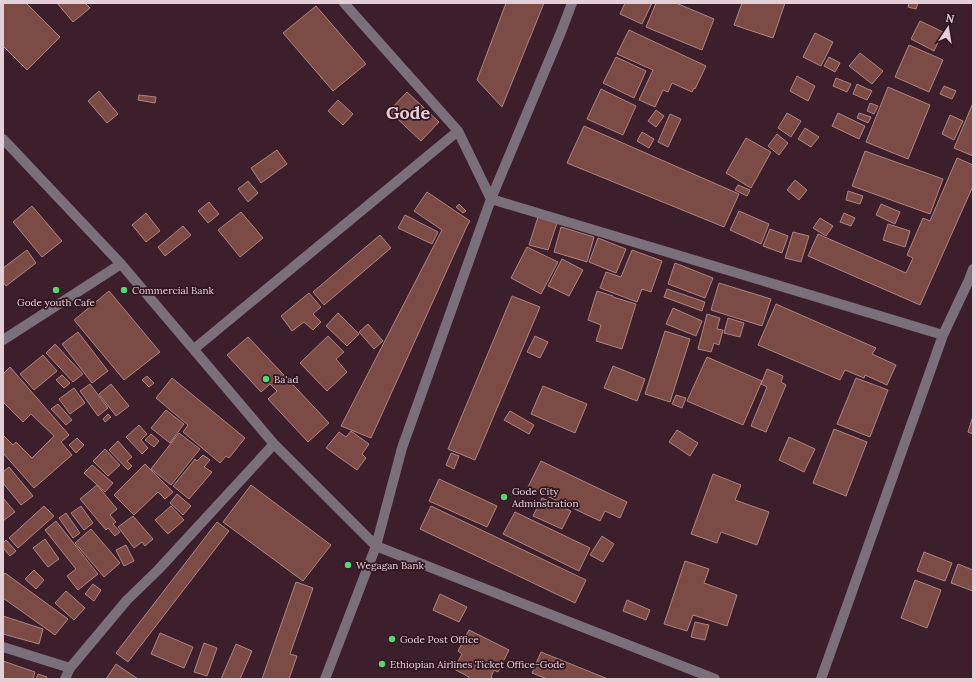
<svg xmlns="http://www.w3.org/2000/svg" width="976" height="682" font-family="Lora,serif">
	<style>
		.building { fill: #7c4b46; stroke: #ac8581 }
		.lines { fill: none; stroke-linecap: round; stroke-linejoin: round }
		.minor { stroke: #7a6f7b; stroke-width: 10 }
		.poi-dot { fill: #54d672; stroke: #321521; stroke-width: 1.5 }
		.labels { text-anchor: middle; stroke-width: 3.5; stroke-linejoin: round; paint-order: stroke }
		.poi-label { font-size: 10px; fill: #e4cfd6; stroke: #321521; text-anchor: start }
		.town-label { font-size: 18px; font-weight: bold; fill: #e4cfd6; stroke: #321521 }
	</style>
	<rect width="100%" height="100%" fill="#3c1f2b"/>
	<path class="building" d="M 3,3 L 26,3 L 60,37 L 27,70 L 3,46 Z
		M 57,3 L 85,3 L 90,8 L 73,22 Z
		M 506,3 L 544,3 L 502,107 L 477,80 Z
		M 625,3 L 652,3 L 642,24 L 620,14 Z
		M 656,3 L 676,3 L 714,19 L 702,50 L 646,27 Z
		M 742,3 L 785,3 L 773,38 L 734,25 Z
		M 909,3 L 918,3 L 916,9 L 908,7 Z
		M 316,6 L 366,64 L 333,91 L 283,33 Z
		M 920,21 L 943,32 L 934,51 L 911,39 Z
		M 629,30 L 706,66 L 695,89 L 694,88 L 692,92 L 672,83 L 668,92 L 663,90 L 655,107 L 639,100 L 653,70 L 617,54 Z
		M 815,33 L 833,42 L 821,66 L 803,57 Z
		M 909,45 L 943,60 L 929,92 L 895,77 Z
		M 860,53 L 883,71 L 872,84 L 849,66 Z
		M 616,57 L 646,71 L 634,98 L 603,83 Z
		M 829,57 L 840,63 L 835,72 L 824,66 Z
		M 797,76 L 815,86 L 808,101 L 790,91 Z
		M 836,78 L 851,84 L 847,92 L 833,86 Z
		M 857,84 L 872,91 L 867,100 L 853,94 Z
		M 944,86 L 956,91 L 952,99 L 940,94 Z
		M 888,87 L 930,105 L 908,159 L 866,142 Z
		M 601,89 L 636,106 L 623,135 L 587,119 Z
		M 99,91 L 118,114 L 107,123 L 88,101 Z
		M 407,92 L 439,122 L 421,141 L 389,111 Z
		M 139,95 L 156,97 L 155,103 L 138,100 Z
		M 338,100 L 353,114 L 343,125 L 328,111 Z
		M 870,103 L 878,106 L 874,114 L 867,111 Z
		M 973,103 L 973,156 L 954,148 Z
		M 656,110 L 664,116 L 656,127 L 648,121 Z
		M 787,113 L 801,121 L 791,137 L 778,128 Z
		M 838,113 L 865,126 L 859,139 L 832,126 Z
		M 859,113 L 871,117 L 868,123 L 857,118 Z
		M 670,114 L 681,119 L 668,147 L 658,142 Z
		M 950,115 L 963,121 L 954,140 L 942,134 Z
		M 584,126 L 739,194 L 724,227 L 567,163 Z
		M 805,128 L 819,137 L 811,147 L 798,139 Z
		M 642,132 L 654,139 L 649,148 L 637,141 Z
		M 777,134 L 788,143 L 779,155 L 768,146 Z
		M 746,138 L 771,152 L 751,188 L 726,173 Z
		M 277,150 L 287,164 L 261,183 L 251,168 Z
		M 865,151 L 943,179 L 930,214 L 852,186 Z
		M 957,158 L 973,165 L 973,186 L 920,305 L 808,256 L 818,234 L 906,273 L 913,258 L 907,255 L 923,218 L 930,221 Z
		M 795,180 L 807,190 L 799,200 L 787,190 Z
		M 248,181 L 258,193 L 248,202 L 238,189 Z
		M 738,185 L 750,190 L 747,196 L 735,190 Z
		M 848,191 L 863,196 L 860,204 L 846,200 Z
		M 427,192 L 470,221 L 467,226 L 371,438 L 341,426 L 442,230 L 414,211 Z
		M 209,202 L 219,214 L 208,223 L 198,211 Z
		M 459,204 L 466,211 L 463,213 L 456,207 Z
		M 881,204 L 900,212 L 895,224 L 876,215 Z
		M 32,206 L 62,241 L 42,257 L 13,222 Z
		M 739,211 L 769,224 L 761,244 L 730,230 Z
		M 241,212 L 263,238 L 240,257 L 218,230 Z
		M 146,213 L 160,231 L 146,242 L 132,225 Z
		M 844,213 L 855,218 L 851,226 L 840,222 Z
		M 405,215 L 438,232 L 432,244 L 398,228 Z
		M 538,217 L 557,223 L 548,250 L 529,245 Z
		M 820,218 L 833,226 L 826,236 L 813,228 Z
		M 888,224 L 910,231 L 905,247 L 883,240 Z
		M 183,226 L 191,235 L 165,256 L 158,247 Z
		M 561,227 L 594,237 L 587,262 L 554,252 Z
		M 770,229 L 788,236 L 782,253 L 763,246 Z
		M 793,232 L 809,236 L 801,262 L 785,258 Z
		M 380,235 L 391,248 L 324,305 L 313,292 Z
		M 598,238 L 626,249 L 616,273 L 589,262 Z
		M 527,247 L 558,262 L 541,294 L 511,278 Z
		M 27,250 L 36,263 L 6,286 L 3,282 L 3,268 Z
		M 632,250 L 662,261 L 651,292 L 642,289 L 637,302 L 600,288 L 606,272 L 621,277 Z
		M 562,259 L 583,270 L 569,296 L 548,286 Z
		M 675,263 L 713,278 L 705,298 L 668,284 Z
		M 719,283 L 771,299 L 762,326 L 711,310 Z
		M 667,289 L 705,302 L 702,311 L 664,297 Z
		M 109,291 L 160,352 L 124,380 L 74,320 Z
		M 597,291 L 613,296 L 613,297 L 636,304 L 622,349 L 596,341 L 601,325 L 588,320 Z
		M 309,293 L 321,307 L 313,314 L 321,322 L 313,330 L 304,322 L 292,331 L 281,316 Z
		M 512,296 L 540,307 L 475,460 L 448,449 Z
		M 776,304 L 876,348 L 872,354 L 896,365 L 887,385 L 865,375 L 864,378 L 845,370 L 840,380 L 758,345 Z
		M 673,308 L 702,321 L 696,336 L 666,324 Z
		M 338,313 L 359,334 L 347,346 L 326,326 Z
		M 707,314 L 720,318 L 717,329 L 723,330 L 719,345 L 714,343 L 711,352 L 698,349 Z
		M 728,318 L 744,323 L 740,337 L 724,333 Z
		M 368,324 L 383,341 L 374,349 L 359,332 Z
		M 665,331 L 690,339 L 670,402 L 645,394 Z
		M 78,332 L 108,371 L 92,383 L 62,344 Z
		M 328,336 L 344,352 L 336,359 L 347,372 L 327,391 L 300,363 Z
		M 535,336 L 548,342 L 540,358 L 527,352 Z
		M 248,337 L 329,423 L 308,442 L 268,399 L 277,391 L 270,384 L 261,392 L 227,355 Z
		M 55,344 L 83,374 L 73,382 L 46,353 Z
		M 43,355 L 57,371 L 34,390 L 20,374 Z
		M 707,357 L 762,381 L 743,425 L 687,401 Z
		M 613,366 L 645,379 L 637,401 L 604,388 Z
		M 10,367 L 69,435 L 61,442 L 72,455 L 34,488 L 3,453 L 3,435 L 13,445 L 16,442 L 32,458 L 54,436 L 31,414 L 23,422 L 3,402 L 3,374 Z
		M 767,369 L 783,376 L 781,382 L 786,385 L 766,432 L 751,426 L 767,387 L 761,384 Z
		M 62,375 L 70,383 L 64,388 L 56,380 Z
		M 147,376 L 154,383 L 149,387 L 142,380 Z
		M 172,378 L 245,438 L 229,458 L 226,456 L 220,463 L 183,432 L 188,425 L 156,398 Z
		M 856,378 L 888,390 L 870,437 L 837,424 Z
		M 90,384 L 108,408 L 98,416 L 80,391 Z
		M 111,384 L 129,406 L 116,416 L 99,394 Z
		M 543,386 L 587,404 L 575,433 L 531,414 Z
		M 74,388 L 85,403 L 70,414 L 59,399 Z
		M 676,395 L 686,398 L 682,408 L 672,404 Z
		M 58,404 L 72,420 L 66,425 L 51,409 Z
		M 166,410 L 184,424 L 170,443 L 151,428 Z
		M 510,411 L 534,425 L 529,434 L 504,420 Z
		M 108,414 L 111,417 L 105,422 L 103,419 Z
		M 973,416 L 973,434 L 968,432 Z
		M 139,425 L 147,434 L 141,440 L 148,448 L 142,454 L 126,437 Z
		M 834,429 L 867,442 L 846,496 L 813,483 Z
		M 677,430 L 698,443 L 690,456 L 669,442 Z
		M 351,431 L 369,444 L 362,454 L 366,458 L 357,470 L 326,448 L 339,432 L 346,437 Z
		M 179,433 L 200,449 L 171,485 L 151,469 Z
		M 151,434 L 159,441 L 154,447 L 145,440 Z
		M 789,437 L 815,449 L 804,472 L 779,460 Z
		M 77,438 L 84,445 L 76,453 L 69,445 Z
		M 118,441 L 132,457 L 127,461 L 132,466 L 128,470 L 109,450 Z
		M 105,449 L 120,465 L 108,476 L 93,461 Z
		M 451,453 L 459,456 L 454,469 L 446,465 Z
		M 203,455 L 210,460 L 204,467 L 212,472 L 189,499 L 173,486 L 195,459 L 197,461 Z
		M 541,461 L 627,502 L 620,518 L 605,511 L 600,521 L 528,487 Z
		M 145,464 L 173,492 L 165,499 L 158,492 L 134,515 L 114,495 Z
		M 92,465 L 113,483 L 105,492 L 84,473 Z
		M 9,467 L 33,496 L 21,505 L 3,483 L 3,472 Z
		M 713,474 L 741,485 L 735,500 L 769,512 L 757,545 L 721,532 L 717,543 L 691,534 Z
		M 439,479 L 497,506 L 487,527 L 429,501 Z
		M 97,485 L 117,509 L 110,515 L 116,522 L 113,524 L 120,532 L 115,536 L 108,528 L 106,530 L 80,499 Z
		M 251,485 L 331,545 L 303,581 L 223,522 Z
		M 177,494 L 191,506 L 183,515 L 170,503 Z
		M 3,498 L 15,512 L 3,521 Z
		M 542,498 L 571,511 L 562,529 L 533,516 Z
		M 44,506 L 54,516 L 18,548 L 9,538 Z
		M 81,506 L 93,523 L 84,530 L 71,513 Z
		M 171,506 L 184,520 L 168,534 L 155,520 Z
		M 431,506 L 586,580 L 575,603 L 420,529 Z
		M 515,512 L 590,548 L 579,571 L 503,534 Z
		M 66,513 L 80,533 L 73,538 L 59,518 Z
		M 133,516 L 153,539 L 145,546 L 142,542 L 134,548 L 118,527 Z
		M 56,521 L 98,574 L 78,590 L 67,576 L 76,569 L 45,530 Z
		M 217,522 L 229,531 L 128,662 L 116,653 Z
		M 91,529 L 120,563 L 104,577 L 75,543 Z
		M 602,536 L 614,544 L 603,562 L 590,555 Z
		M 45,539 L 59,559 L 48,567 L 33,548 Z
		M 6,540 L 16,551 L 10,556 L 3,548 L 3,543 Z
		M 126,545 L 134,561 L 124,566 L 116,550 Z
		M 924,552 L 952,563 L 945,581 L 917,571 Z
		M 685,561 L 709,569 L 704,583 L 737,595 L 727,626 L 693,615 L 687,631 L 664,624 Z
		M 958,564 L 973,570 L 973,591 L 951,583 Z
		M 34,570 L 44,580 L 36,589 L 25,579 Z
		M 5,573 L 68,619 L 55,635 L 3,598 L 3,576 Z
		M 915,580 L 941,590 L 927,628 L 901,618 Z
		M 296,582 L 313,588 L 290,654 L 297,656 L 289,679 L 262,679 Z
		M 93,584 L 101,590 L 94,601 L 85,594 Z
		M 66,591 L 85,608 L 74,620 L 55,603 Z
		M 440,594 L 467,607 L 459,622 L 433,610 Z
		M 627,600 L 650,610 L 646,620 L 623,611 Z
		M 3,616 L 43,629 L 39,644 L 3,634 Z
		M 695,622 L 709,625 L 705,640 L 691,637 Z
		M 469,630 L 509,650 L 498,672 L 494,670 L 491,677 L 492,677 L 491,679 L 468,679 L 469,677 L 454,669 L 462,654 L 458,651 Z
		M 160,633 L 193,647 L 184,668 L 151,654 Z
		M 204,643 L 217,648 L 207,676 L 194,672 Z
		M 236,644 L 252,651 L 240,679 L 221,679 Z
		M 541,652 L 608,679 L 547,679 L 532,673 Z
		M 3,661 L 35,672 L 33,679 L 3,679 Z
		M 116,664 L 138,679 L 106,679 Z
		M 38,674 L 47,677 L 46,679 L 36,679 Z"/>
	<g class="lines">
		<path class="minor" d="M 344,3 L 458,131 L 491,199 L 943,335
			M 3,139 L 121,264 L 274,444 L 376,546 L 715,679
			M 3,340 L 121,264
			M 194,349 L 458,131
			M 3,647 L 70,668
			M 65,679 L 70,668 L 127,600 L 158,570 L 274,444
			M 325,679 L 376,546 L 402,448 L 491,199 L 561,32 L 572,3
			M 821,679 L 943,335 L 969,280 L 973,269"/>
	</g>
	<g class="poi-dot">
		<circle cx="56" cy="290" r="4"/>
		<circle cx="124" cy="290" r="4"/>
		<circle cx="266" cy="379" r="4"/>
		<circle cx="504" cy="497" r="4"/>
		<circle cx="348" cy="565" r="4"/>
		<circle cx="392" cy="639" r="4"/>
		<circle cx="382" cy="664" r="4"/>
	</g>
	<g class="labels">
		<g class="poi-label">
			<text x="132" y="294">Commercial Bank</text>
			<text x="56" y="306" text-anchor="middle">Gode youth Cafe</text>
			<text x="274" y="383">Ba'ad</text>
			<text x="512" y="495">Gode City<tspan x="512" dy="12">Adminstration</tspan></text>
			<text x="356" y="569">Wegagan Bank</text>
			<text x="400" y="643">Gode Post Office</text>
			<text x="390" y="668">Ethiopian Airlines Ticket Office-Gode</text>
		</g>
		<g class="town-label">
			<text x="408" y="119">Gode</text>
		</g>
	</g>
	<rect width="976" height="682" fill="none" stroke="#e4cfd6" stroke-width="8"/>
	<g transform="translate(948 28) rotate(12)" stroke="#321521" stroke-width="3" paint-order="stroke">
	<path d="M0-3L7 15L0 10L-7 15Z" fill="#e4cfd6"/>
	<text y="-6" font-size="11" font-weight="bold" text-anchor="middle" fill="#e4cfd6">N</text>
	</g>
</svg>
